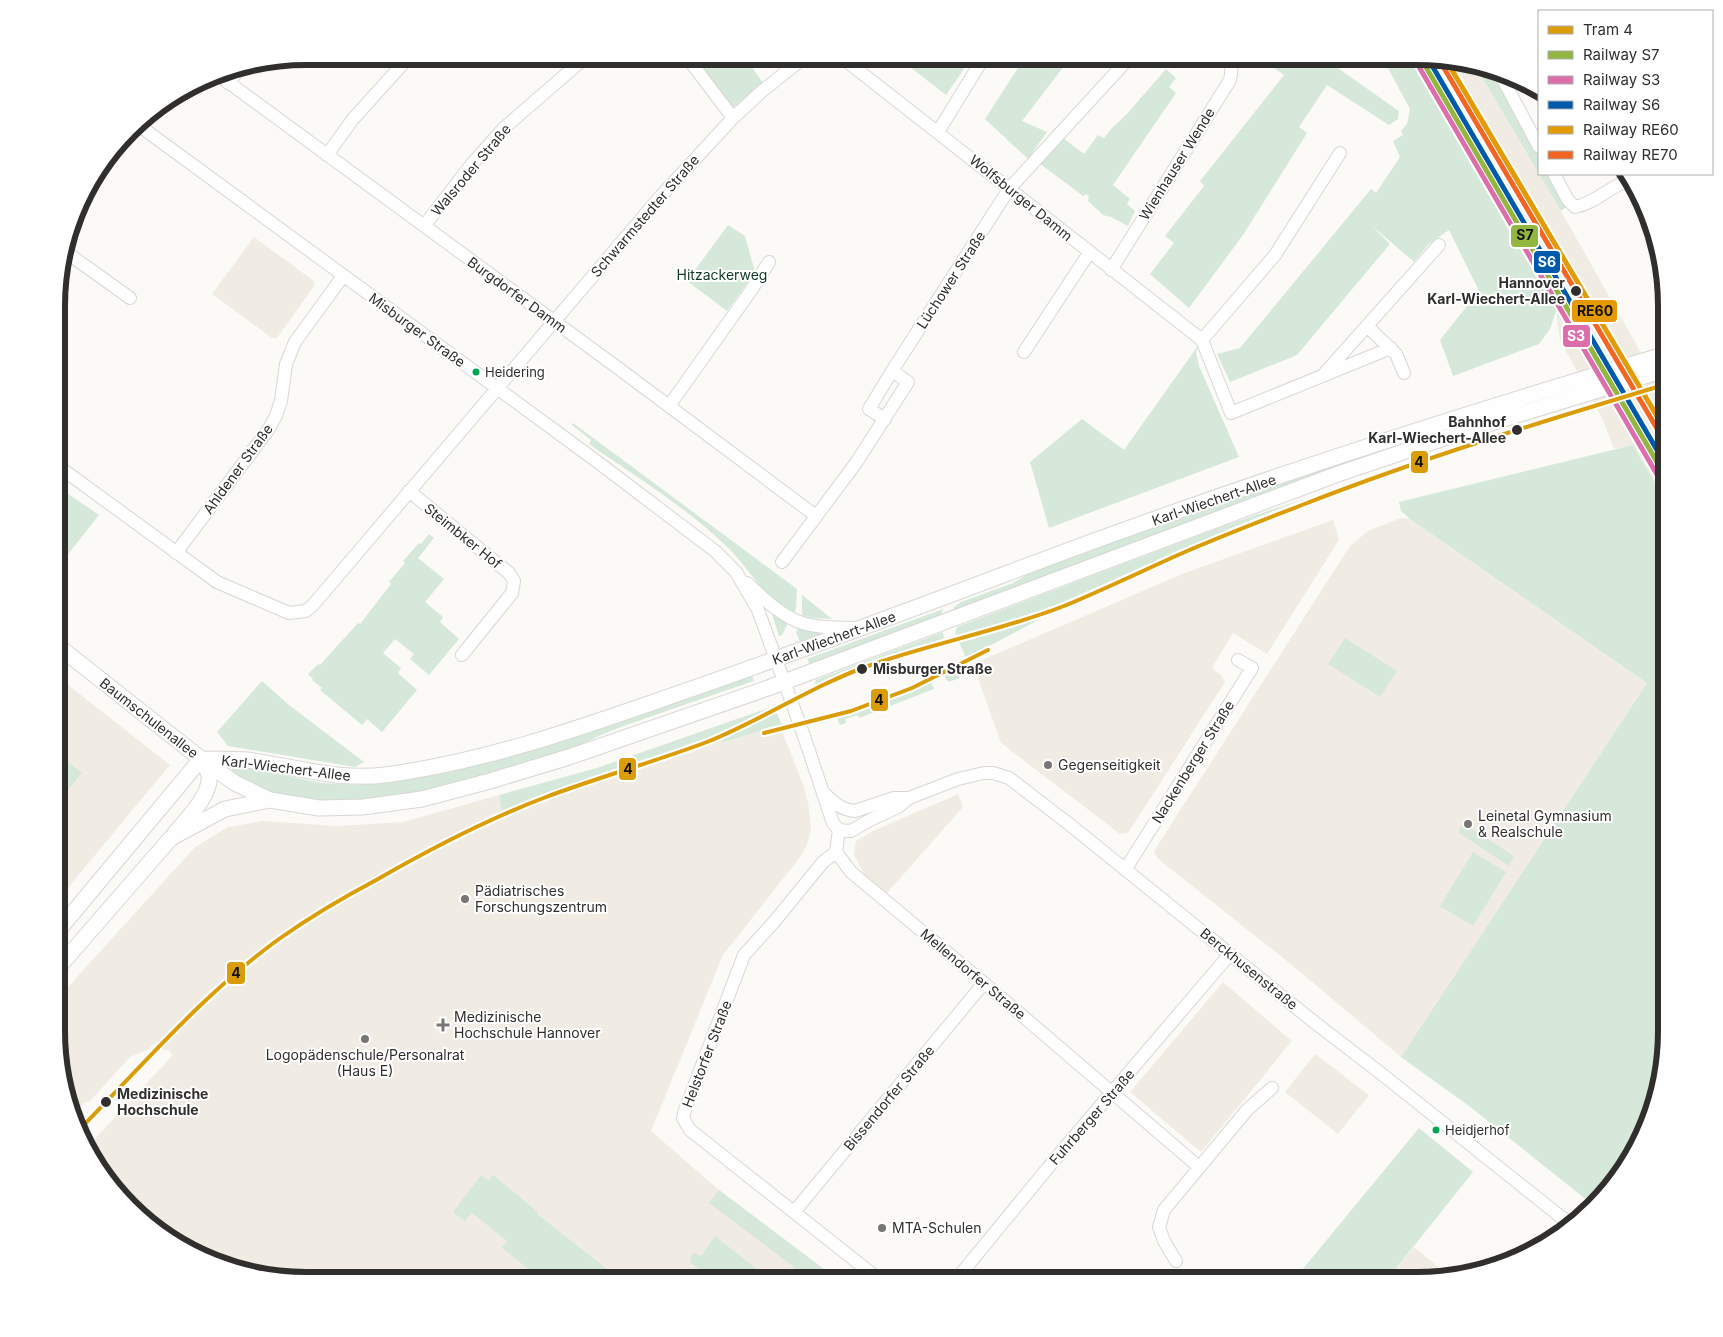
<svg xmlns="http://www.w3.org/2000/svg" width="1723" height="1337" font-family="Inter,sans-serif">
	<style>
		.built { fill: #f0ece4 }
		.green { fill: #d5e8d9 }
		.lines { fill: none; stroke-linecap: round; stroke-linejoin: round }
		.minor-casing { stroke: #d7d7d5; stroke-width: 14 }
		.major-casing { stroke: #d7d7d5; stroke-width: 17 }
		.minor { stroke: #fefefe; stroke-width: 12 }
		.major { stroke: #fefefe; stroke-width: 15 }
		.rail-1-casing { stroke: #fff; stroke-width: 9 }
		.rail-2-casing { stroke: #fff; stroke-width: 9 }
		.rail-3-casing { stroke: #fff; stroke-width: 9 }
		.rail-4-casing { stroke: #fff; stroke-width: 9 }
		.rail-5-casing { stroke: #fff; stroke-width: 9 }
		.rail-1 { stroke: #93b640; stroke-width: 5 }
		.rail-2 { stroke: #db6eab; stroke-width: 5 }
		.rail-3 { stroke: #005aab; stroke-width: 5 }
		.rail-4 { stroke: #e39a04; stroke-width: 5 }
		.rail-5 { stroke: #f26522; stroke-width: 5 }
		.tram-1-casing { stroke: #fff; stroke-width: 8 }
		.tram-1 { stroke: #db9d07; stroke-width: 4 }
		.stop-dot { fill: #302f2d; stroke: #fff; stroke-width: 2 }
		.bus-dot { fill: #00a651; stroke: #fff; stroke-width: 2 }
		.poi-dot { fill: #777674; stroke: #fff; stroke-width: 2 }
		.labels { text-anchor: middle; stroke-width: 4; stroke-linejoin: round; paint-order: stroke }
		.bus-label { font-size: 13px; fill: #302f2d; stroke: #fff; text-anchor: start }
		.street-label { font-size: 14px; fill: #302f2d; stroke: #fff }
		.park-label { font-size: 14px; fill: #0f3821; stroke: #fff }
		.stop-label { font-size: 14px; font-weight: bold; fill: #302f2d; stroke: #fff; text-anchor: end }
		.poi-label { font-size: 14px; fill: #302f2d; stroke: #fff; text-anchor: start }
		.rim { fill: none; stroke: #302f2d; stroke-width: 6 }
		.line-badge { stroke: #fff; stroke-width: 2 }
		.badge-label { font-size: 14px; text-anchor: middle; font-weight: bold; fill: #fff }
		.pale-badge-label { font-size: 14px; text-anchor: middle; font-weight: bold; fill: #111 }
	</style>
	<rect width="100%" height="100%" fill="#fbfaf7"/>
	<path class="built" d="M 1409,57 L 1433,57 L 1476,67 L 1561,211 L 1667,399 L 1667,504 L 1633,445 L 1614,449 L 1603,420 L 1560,340 L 1556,311 Z
		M 254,237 L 314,281 L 314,286 L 277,338 L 272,338 L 212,294 Z
		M 1401,518 L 1410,519 L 1647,683 L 1401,1057 L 1292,965 L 1157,858 L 1154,851 L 1350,546 L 1368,531 Z
		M 1333,520 L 1339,540 L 1267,654 L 1233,633 L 1212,668 L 1222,676 L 1225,682 L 1128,833 L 1120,834 L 1001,743 L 973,664 L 1182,574 Z
		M 944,639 L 943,644 L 864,670 L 801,697 L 801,692 L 848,670 L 922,644 Z
		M 952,666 L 955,670 L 931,682 L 882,702 L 824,723 L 813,725 L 811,719 L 828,715 L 900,689 Z
		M 58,677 L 170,765 L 57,901 Z
		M 768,708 L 776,711 L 722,739 L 723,742 L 782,725 L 782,731 L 803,784 L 808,802 L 811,828 L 809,839 L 806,847 L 801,856 L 723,955 L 651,1131 L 719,1190 L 839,1280 L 290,1280 L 211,1262 L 141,1218 L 87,1147 L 173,1055 L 167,1049 L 164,1051 L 156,1042 L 149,1049 L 130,1057 L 90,1101 L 85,1102 L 75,1114 L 57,1047 L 57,999 L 195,847 L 228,827 L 263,821 L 337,826 L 403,822 L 499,795 L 503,812 L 599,774 L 709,739 L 727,731 Z
		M 958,794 L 963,807 L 887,893 L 865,876 L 854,855 L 856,841 L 871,832 Z
		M 1223,982 L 1292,1041 L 1201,1152 L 1130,1092 Z
		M 1315,1054 L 1369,1095 L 1338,1134 L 1285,1092 Z
		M 1414,1247 L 1448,1275 L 1417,1281 L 1386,1281 Z"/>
	<path class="green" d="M 694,56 L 744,56 L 763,83 L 730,110 Z
		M 897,57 L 948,57 L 964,69 L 946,95 Z
		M 1025,57 L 1071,57 L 1022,121 L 1047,132 L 1028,159 L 985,119 Z
		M 1258,57 L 1322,57 L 1399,111 L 1398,119 L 1389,125 L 1327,85 L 1299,127 L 1307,133 L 1243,235 L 1189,308 L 1150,274 L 1174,243 L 1165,236 L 1204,186 L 1200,181 L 1284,75 Z
		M 1382,57 L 1409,57 L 1556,311 L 1550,329 L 1539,344 L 1453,376 L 1440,340 L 1479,291 L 1449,230 L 1429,244 L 1414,262 L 1371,225 L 1390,244 L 1297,355 L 1230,382 L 1217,354 L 1240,348 L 1371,189 L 1376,193 L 1400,157 L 1393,141 L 1403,135 L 1401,131 L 1407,124 L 1410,109 Z
		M 1476,67 L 1494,71 L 1539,151 L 1539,174 L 1552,174 L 1569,205 L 1561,211 Z
		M 1166,69 L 1176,78 L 1169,87 L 1176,93 L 1113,185 L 1130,199 L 1127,204 L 1135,211 L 1128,226 L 1111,217 L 1103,215 L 1088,201 L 1089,196 L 1086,194 L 1083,196 L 1039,163 L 1063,138 L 1084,154 L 1098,135 L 1104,138 L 1111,129 L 1126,115 Z
		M 728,225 L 745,236 L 755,272 L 727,311 L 687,281 Z
		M 1202,340 L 1196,352 L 1199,366 L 1239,457 L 1049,528 L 1030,462 L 1082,419 L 1124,450 Z
		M 573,423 L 797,589 L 796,609 L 793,614 C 763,598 749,567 724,544 C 684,506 635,476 589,444 L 591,440 L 572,425 Z
		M 1408,440 L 1409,443 L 1254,498 L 953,611 L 954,607 L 961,602 L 1013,583 L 1034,570 L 1134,533 Z
		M 1633,445 L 1667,504 L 1666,1047 L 1648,1127 L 1604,1196 L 1593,1205 L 1469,1106 L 1401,1057 L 1647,683 L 1410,519 L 1401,511 L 1399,502 Z
		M 58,487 L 99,515 L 58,567 Z
		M 1306,498 L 1236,526 L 1061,603 L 1013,620 L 956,635 L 955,632 L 957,627 L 1218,528 Z
		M 429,534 L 434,538 L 418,558 L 444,579 L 425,602 L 443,617 L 440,622 L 459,639 L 429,675 L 410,659 L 414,654 L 395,639 L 383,653 L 401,668 L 398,673 L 417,690 L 382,732 L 367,719 L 362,725 L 320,690 L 322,688 L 312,680 L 313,679 L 308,674 L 318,664 L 320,665 L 358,623 L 360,624 L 391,584 L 389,582 L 405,563 L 403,561 L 419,543 L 421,544 Z
		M 802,595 L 832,619 L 811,618 L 802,615 Z
		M 943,609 L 941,616 L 810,666 L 807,659 Z
		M 771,611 L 789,621 L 782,635 L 779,636 Z
		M 1041,616 L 1042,618 L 966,658 L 958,640 L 990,632 Z
		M 800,625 L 828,632 L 800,642 L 796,632 Z
		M 943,632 L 944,639 C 899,650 856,666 814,685 L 816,680 Z
		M 1345,638 L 1397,671 L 1380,697 L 1328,664 Z
		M 955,670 L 960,678 L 948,682 L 944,675 Z
		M 751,673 L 754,681 C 710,696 665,711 621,727 C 603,733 586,743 569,749 C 545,757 520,764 496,771 C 416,795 306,824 232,772 L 232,764 L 321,783 L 360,785 L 387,781 Z
		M 262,681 L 289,705 L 364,762 L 355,767 L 228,746 L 217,732 Z
		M 931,682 L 934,689 L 859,718 L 858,715 L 845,719 L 846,723 L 840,725 L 837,718 L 882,702 Z
		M 768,708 L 727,731 L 709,739 L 599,774 L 502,812 L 499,795 L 597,768 Z
		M 776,711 L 782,725 L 723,742 L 721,739 Z
		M 57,753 L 82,773 L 57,803 Z
		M 1463,823 L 1514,856 L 1509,866 L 1458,832 Z
		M 1473,852 L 1506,872 L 1473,926 L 1440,906 Z
		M 1419,1128 L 1473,1172 L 1386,1281 L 1293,1281 Z
		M 481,1175 L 489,1181 L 493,1175 L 538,1212 L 537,1214 L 621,1280 L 530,1280 L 535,1274 L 502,1248 L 507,1241 L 472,1213 L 465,1221 L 453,1212 Z
		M 719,1190 L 838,1280 L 811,1280 L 709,1203 Z
		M 715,1236 L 758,1270 L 758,1273 L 753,1280 L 713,1280 L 691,1263 L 690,1258 L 694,1253 L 701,1256 Z"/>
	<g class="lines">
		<g class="minor-casing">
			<path id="minor" d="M 686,56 L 733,118
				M 840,56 L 1202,340
				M 1499,72 L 1539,147
				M 217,74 L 618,368 L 816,516
				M 228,83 L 241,67
				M 137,124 L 595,460 L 715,551 L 736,572 L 758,610 L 804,736 L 833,823 L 839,830 L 851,831 L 870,820 L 898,807 L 909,798 L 958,779 L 984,773 L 993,773 L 1009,778 L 1069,824 L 1314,1022 L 1383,1075 L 1571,1225
				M 938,132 L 984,57
				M 327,155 L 353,119 L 410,56
				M 1554,174 L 1568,200 L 1575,207 C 1595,203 1611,186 1631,179
				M 424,226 L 471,165 L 504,128 L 587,56
				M 66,252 L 130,298
				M 1111,270 L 1230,80 C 1232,71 1232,65 1227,57
				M 1368,327 L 1396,354 L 1404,373
				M 1202,340 L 1231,413 L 1391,348
				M 1202,340 L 1275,255 L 1340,153
				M 1024,352 L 1089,253
				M 892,371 L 1009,189 L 1130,57
				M 1325,373 L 1439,245
				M 669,406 L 752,289 L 769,262
				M 58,466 L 217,582 L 289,613 L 306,611 L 313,605 L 660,197 L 733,118 L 761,92 L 806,56
				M 409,491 L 509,573 L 514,581 L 512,593 L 462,655
				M 176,553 L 268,430 L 276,416 L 281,401 L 286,364 L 295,342 L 343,276
				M 782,562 L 856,463 L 908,382 L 892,371 L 869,409 L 885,419
				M 747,583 C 762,597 778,613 797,621 C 816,629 839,627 859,628
				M 825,794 C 834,803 842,810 855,811 L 894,798 L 909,798
				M 839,830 L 836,852 L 823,862 L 774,922 L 744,955 L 685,1110 L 683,1118 L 690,1130 L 881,1281
				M 836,852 L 851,872 L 984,983 L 1199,1167
				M 1125,870 L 1252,668 L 1238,660
				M 794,1212 L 984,983
				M 1176,1261 L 1164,1241 L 1159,1227 L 1164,1210 L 1247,1110 L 1272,1088
				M 955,1281 L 1061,1152 L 1230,954"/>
		</g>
		<g class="major-casing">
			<path id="major" d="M 58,646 L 201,759 L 235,783 L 270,800
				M 175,833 C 187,819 212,794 209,775 C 208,770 204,765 202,761
				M 57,932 L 201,759 C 217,759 232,759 247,760 C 294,766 337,781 385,775 C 484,762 580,728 674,695 C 786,656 897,615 1008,573 C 1224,491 1445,419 1667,354
				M 57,969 L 171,838 L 225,809 L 270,800 L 319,808 L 363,807 L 422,799 L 490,781 L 569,757 L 768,688 L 1338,474 L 1471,429 L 1667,369"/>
		</g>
		<use href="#minor" class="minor"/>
		<use href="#major" class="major"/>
		<g class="rail-1-casing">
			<path id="rail-1" d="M 1420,57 L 1667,479"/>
		</g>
		<g class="rail-2-casing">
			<path id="rail-2" d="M 1415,60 L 1662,483"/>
		</g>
		<g class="rail-3-casing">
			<path id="rail-3" d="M 1427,57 L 1667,467"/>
		</g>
		<g class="rail-4-casing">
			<path id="rail-4" d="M 1446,60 L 1667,433"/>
		</g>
		<g class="rail-5-casing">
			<path id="rail-5" d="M 1441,63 L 1662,437"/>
		</g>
		<use href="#rail-1" class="rail-1"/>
		<use href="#rail-2" class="rail-2"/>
		<use href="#rail-3" class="rail-3"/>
		<use href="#rail-4" class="rail-4"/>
		<use href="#rail-5" class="rail-5"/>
		<g class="tram-1-casing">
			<path id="tram-1" d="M 764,733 L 851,711 L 912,688 L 988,650
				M 79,1130 C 143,1065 204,993 279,939 C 310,917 344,897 378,879 C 432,848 488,819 546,797 C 599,777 654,762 707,742 C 762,720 812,686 868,666 C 933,643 1000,631 1064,606 C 1103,590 1140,572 1178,555 C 1219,537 1261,521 1302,505 C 1422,458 1544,421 1667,384"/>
		</g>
		<use href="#tram-1" class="tram-1"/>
	</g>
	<g class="stop-dot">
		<circle cx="1576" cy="291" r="6"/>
		<circle cx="1517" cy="430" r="6"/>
		<circle cx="862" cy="669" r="6"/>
		<circle cx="106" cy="1102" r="6"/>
	</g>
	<g class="bus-dot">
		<circle cx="476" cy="372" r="4.5"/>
		<circle cx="1436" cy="1130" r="4.5"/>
	</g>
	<g class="poi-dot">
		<circle cx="1048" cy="765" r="5"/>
		<circle cx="1468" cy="824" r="5"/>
		<circle cx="465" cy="899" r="5"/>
		<path d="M440.5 1017.5h5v5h5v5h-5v5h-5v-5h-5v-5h5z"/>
		<circle cx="365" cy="1039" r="5"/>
		<circle cx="882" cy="1228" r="5"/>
	</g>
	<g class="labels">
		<g class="bus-label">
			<text x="485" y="377">Heidering</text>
			<text x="1445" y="1135">Heidjerhof</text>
		</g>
		<g class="street-label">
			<text transform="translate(1177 164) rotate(-58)" y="5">Wienhauser Wende</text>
			<text transform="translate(471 170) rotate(-50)" y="5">Walsroder Straße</text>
			<text transform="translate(1021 198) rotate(39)" y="5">Wolfsburger Damm</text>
			<text transform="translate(645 216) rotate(-49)" y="5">Schwarmstedter Straße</text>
			<text transform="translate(951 280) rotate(-57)" y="5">Lüchower Straße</text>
			<text transform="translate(517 295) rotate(36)" y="5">Burgdorfer Damm</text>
			<text transform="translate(417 330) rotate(36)" y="5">Misburger Straße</text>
			<text transform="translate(238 469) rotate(-54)" y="5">Ahldener Straße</text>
			<text transform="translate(1214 500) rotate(-19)" y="5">Karl-Wiechert-Allee</text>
			<text transform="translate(463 536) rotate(39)" y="5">Steimbker Hof</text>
			<text transform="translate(834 638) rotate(-20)" y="5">Karl-Wiechert-Allee</text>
			<text transform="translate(149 718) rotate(38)" y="5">Baumschulenallee</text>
			<text transform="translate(1193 762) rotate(-58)" y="5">Nackenberger Straße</text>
			<text transform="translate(286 768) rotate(7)" y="5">Karl-Wiechert-Allee</text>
			<text transform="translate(1249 969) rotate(39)" y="5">Berckhusenstraße</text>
			<text transform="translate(973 974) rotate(40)" y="5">Mellendorfer Straße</text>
			<text transform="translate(707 1054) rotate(-69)" y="5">Helstorfer Straße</text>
			<text transform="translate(889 1098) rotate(-50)" y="5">Bissendorfer Straße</text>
			<text transform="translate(1092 1117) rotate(-49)" y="5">Fuhrberger Straße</text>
		</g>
		<g class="park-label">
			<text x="722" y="280">Hitzackerweg</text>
		</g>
		<g class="stop-label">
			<text x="1565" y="288">Hannover<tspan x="1565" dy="16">Karl-Wiechert-Allee</tspan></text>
			<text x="1506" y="427">Bahnhof<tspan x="1506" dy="16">Karl-Wiechert-Allee</tspan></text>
			<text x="873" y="674" text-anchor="start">Misburger Straße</text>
			<text x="117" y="1099" text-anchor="start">Medizinische<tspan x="117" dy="16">Hochschule</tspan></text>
		</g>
		<g class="poi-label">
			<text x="1058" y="770">Gegenseitigkeit</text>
			<text x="1478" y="821">Leinetal Gymnasium<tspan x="1478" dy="16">&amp; Realschule</tspan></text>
			<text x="475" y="896">Pädiatrisches<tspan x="475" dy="16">Forschungszentrum</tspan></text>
			<text x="454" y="1022">Medizinische<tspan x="454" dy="16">Hochschule Hannover</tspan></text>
			<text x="365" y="1060" text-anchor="middle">Logopädenschule/Personalrat<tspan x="365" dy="16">(Haus E)</tspan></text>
			<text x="892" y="1233">MTA-Schulen</text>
		</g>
	</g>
	<path d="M0 0H1723V1337H0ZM306 65H1417A241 241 0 0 1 1658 306V1031A241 241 0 0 1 1417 1272H306A241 241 0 0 1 65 1031V306A241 241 0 0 1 306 65Z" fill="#fff" fill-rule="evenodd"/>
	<path class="rim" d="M306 65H1417A241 241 0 0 1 1658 306V1031A241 241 0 0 1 1417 1272H306A241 241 0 0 1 65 1031V306A241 241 0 0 1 306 65Z"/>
	<g class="line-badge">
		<rect x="1510" y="224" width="29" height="24" rx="5" fill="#93b640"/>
		<rect x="1533" y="250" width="28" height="24" rx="5" fill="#005aab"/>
		<rect x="1571" y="299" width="47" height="24" rx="5" fill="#e39a04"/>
		<rect x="1562" y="324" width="29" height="24" rx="5" fill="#db6eab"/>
		<rect x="1410" y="450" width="19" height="24" rx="5" fill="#db9d07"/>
		<rect x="870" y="688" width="19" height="24" rx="5" fill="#db9d07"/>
		<rect x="618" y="757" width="19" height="24" rx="5" fill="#db9d07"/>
		<rect x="226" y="961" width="20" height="24" rx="5" fill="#db9d07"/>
	</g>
	<g class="badge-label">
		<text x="1547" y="267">S6</text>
		<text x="1576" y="341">S3</text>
	</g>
	<g class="pale-badge-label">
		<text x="1525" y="240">S7</text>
		<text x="1595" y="316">RE60</text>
		<text x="1419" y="467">4</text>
		<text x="879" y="705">4</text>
		<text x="628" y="774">4</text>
		<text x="236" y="978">4</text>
	</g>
	<rect x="1538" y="10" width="175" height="165" fill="#ffffff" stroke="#acacab"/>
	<rect x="1548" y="26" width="25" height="8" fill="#db9d07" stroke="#acacab"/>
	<text x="1583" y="35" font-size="15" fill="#302f2d">Tram 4</text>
	<rect x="1548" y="51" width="25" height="8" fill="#93b640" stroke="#acacab"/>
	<text x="1583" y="60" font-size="15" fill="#302f2d">Railway S7</text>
	<rect x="1548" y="76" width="25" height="8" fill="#db6eab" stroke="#acacab"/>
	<text x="1583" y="85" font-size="15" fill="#302f2d">Railway S3</text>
	<rect x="1548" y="101" width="25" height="8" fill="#005aab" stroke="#acacab"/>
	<text x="1583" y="110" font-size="15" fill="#302f2d">Railway S6</text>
	<rect x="1548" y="126" width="25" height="8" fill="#e39a04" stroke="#acacab"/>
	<text x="1583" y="135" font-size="15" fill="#302f2d">Railway RE60</text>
	<rect x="1548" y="151" width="25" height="8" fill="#f26522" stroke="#acacab"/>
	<text x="1583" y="160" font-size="15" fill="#302f2d">Railway RE70</text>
</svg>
